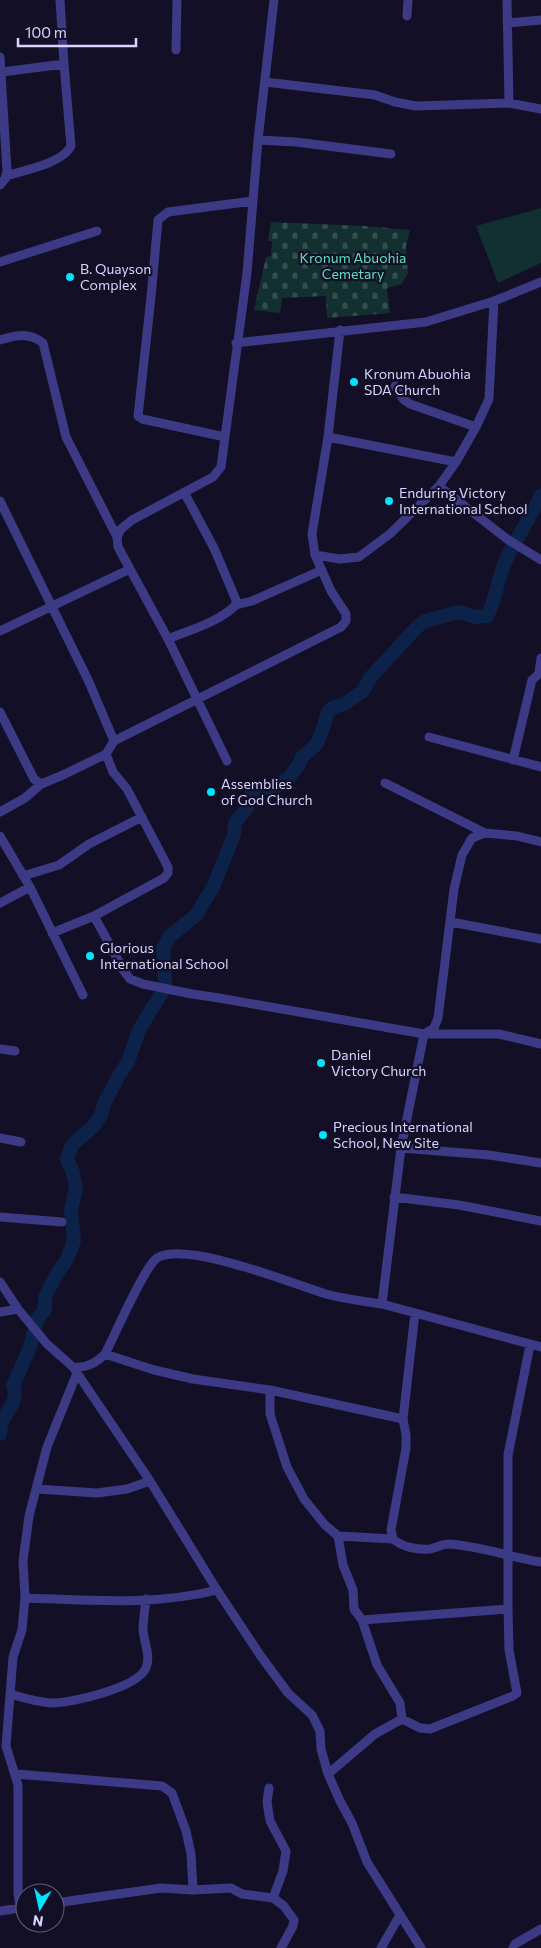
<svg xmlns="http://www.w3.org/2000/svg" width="541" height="1948" font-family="Commissioner,sans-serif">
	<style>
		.cemetery { fill: url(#cemetery-stones) }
		.pitch { fill: #12302f }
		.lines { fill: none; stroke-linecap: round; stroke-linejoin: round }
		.river { stroke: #0c2248; stroke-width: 14 }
		.minor { stroke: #3d3a85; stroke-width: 9 }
		.poi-dot { fill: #00e5ff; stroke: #130f26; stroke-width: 2 }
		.labels { text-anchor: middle; stroke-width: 4.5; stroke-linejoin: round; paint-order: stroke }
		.park-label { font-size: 14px; fill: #5fe0c0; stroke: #130f26 }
		.poi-label { font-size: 14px; fill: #d9d4ff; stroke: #130f26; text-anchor: start }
	</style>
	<defs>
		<pattern id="cemetery-stones" width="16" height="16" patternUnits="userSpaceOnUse" patternTransform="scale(1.25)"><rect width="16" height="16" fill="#12302f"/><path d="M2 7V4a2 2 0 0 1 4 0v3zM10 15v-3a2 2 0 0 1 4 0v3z" fill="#344d4e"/></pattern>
	</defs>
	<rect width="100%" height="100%" fill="#130f26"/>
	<path class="cemetery" d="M 271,222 L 365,226 L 410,230 L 406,246 L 408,273 L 402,284 L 387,288 L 390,313 L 327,318 L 326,296 L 282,298 L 280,313 L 254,310 L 266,257 L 271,256 L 272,241 L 268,241 Z"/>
	<path class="pitch" d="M 541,208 L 541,263 L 498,283 L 476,226 Z"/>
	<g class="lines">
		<path class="river" d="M 0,1434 C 1,1430 0,1426 2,1422 C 7,1410 19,1401 13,1386 L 30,1347 L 37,1319 L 45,1310 L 45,1297 L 54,1279 L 68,1257 L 74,1241 L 71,1210 L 76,1188 L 72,1169 L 67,1160 L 69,1152 L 73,1144 L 93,1127 L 101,1115 L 104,1104 L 119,1075 L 128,1062 L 139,1030 L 164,989 L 165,982 L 163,949 L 169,937 L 196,915 L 213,887 L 234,835 L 235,823 L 247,808 L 252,794 L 257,790 L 277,786 L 289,778 L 298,766 L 302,757 L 316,745 L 321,734 L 328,712 L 332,708 L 346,703 L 363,691 L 370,678 L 418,626 L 425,621 L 459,612 L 476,617 L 487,616 C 497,598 497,578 506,560 C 516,538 531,517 541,495"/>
		<path class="minor" d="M 60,0 L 64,64
			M 507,0 L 509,103
			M 407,16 L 408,0
			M 507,23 L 541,20
			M 176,50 L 177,0
			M 0,57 L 7,171 L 5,179 L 0,185
			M 2,72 L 64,64 L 71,146 C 62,164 24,170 6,176
			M 265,82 L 375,95 L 395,102 L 416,106 L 509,103 L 541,109
			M 258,140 L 296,142 L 391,154
			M 0,262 L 97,231
			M 340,330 L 328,437 L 312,534 L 315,555 L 340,559 L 359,557 L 391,533 L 439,486 L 456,462 L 476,427 L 489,399 L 494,301
			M 0,340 C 16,335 29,332 43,343 L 66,437 L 117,537 L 118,547 L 168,639 L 227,761
			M 236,343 L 426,322 L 494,301 L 541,282
			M 395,386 L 403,399 L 410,404 L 476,427
			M 225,437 L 142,419 L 138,416 L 151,297 L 158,220 L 168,212 L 253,201
			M 328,437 L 456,462
			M 439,486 L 507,539 L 541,560
			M 0,501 L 89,682 L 114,741
			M 117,537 L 121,529 L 132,520 L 213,477 L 221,467 L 247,273 L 258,140 L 274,0
			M 236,605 L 252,601 L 322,570
			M 0,631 L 130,569
			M 168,639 C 190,630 219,622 236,605 L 236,600 L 214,548 L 184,492
			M 539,673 L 541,658
			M 0,712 L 34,779 L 41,784
			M 429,737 L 541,767
			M 513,760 L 532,680 L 541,672
			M 385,783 L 485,833
			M 0,812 L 25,798 L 41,784 L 63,775 L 106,754 L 114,741 L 341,627 L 346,621 L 346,614 L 331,591 L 315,555
			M 0,836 L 30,887 L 83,995
			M 23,876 L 59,865 L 89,844 L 142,817
			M 0,903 L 30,887
			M 94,916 L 124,971 L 130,979 L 143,984 L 192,994 L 219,998 L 424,1034 L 499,1034 L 541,1044
			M 451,922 L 541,939
			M 52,933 L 94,916 L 164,878 L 168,873 L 168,867 L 127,789 L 113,772 L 106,754
			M 0,1049 L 15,1051
			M 0,1138 L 21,1142
			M 401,1148 L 489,1155 L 541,1163
			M 394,1197 L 459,1205 L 541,1221
			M 0,1217 L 62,1222
			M 0,1282 L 18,1309 L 47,1344 L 73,1367 L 150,1481 L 217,1590 L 260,1655 L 288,1693 L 312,1715 L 320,1731 L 321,1749 L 328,1774 L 340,1801 L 352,1823 L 367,1862 L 421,1948
			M 382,1304 L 541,1347
			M 0,1312 L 18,1309
			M 105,1354 L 154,1370 L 193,1379 L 270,1390 L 403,1419
			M 73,1367 C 86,1368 95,1364 105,1354 C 114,1337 144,1267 157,1258 C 186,1240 293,1284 326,1294 C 344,1299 363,1301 382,1304 L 401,1148 L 424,1034 L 434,1028 L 438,1018 L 454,889 L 462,855 L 472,838 L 485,833 L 517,836 L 541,842
			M 270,1390 L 270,1414 L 287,1467 L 304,1499 L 325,1525 L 338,1536
			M 37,1489 L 97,1493 L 127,1489 L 150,1481
			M 393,1539 L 391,1530 L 406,1448 L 406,1435 L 403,1419 L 415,1313
			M 25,1598 C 88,1600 155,1606 217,1590
			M 362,1620 L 508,1609 L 508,1455 L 530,1345
			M 10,1694 C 24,1698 37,1702 51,1703 C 72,1703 137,1688 146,1668 C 151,1656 144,1642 143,1630 C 143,1620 145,1609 146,1599
			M 402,1719 L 420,1728 L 430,1729 L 513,1696 L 517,1693 L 509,1650 L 508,1609
			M 16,1774 L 162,1786 L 172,1793 L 186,1831 L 191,1854 L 193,1890
			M 328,1774 L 375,1734 L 402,1719 L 400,1703 L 377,1665 L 362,1620 L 354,1609 L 353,1590 L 343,1565 L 338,1536 L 393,1539 C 402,1547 417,1550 430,1549 C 436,1548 442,1544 449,1544 C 480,1546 510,1557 541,1562
			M 269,1788 L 267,1802 L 270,1821 L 286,1851 L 283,1871 L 273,1898
			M 55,1903 L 161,1888 L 193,1890 L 231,1888 L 242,1894 L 273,1898 L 284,1906 L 294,1920 L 293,1926 L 281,1948
			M 0,1911 L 20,1908 L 18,1893 L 18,1785 L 6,1746 L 13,1657 L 22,1630 L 25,1598 L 23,1561 L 29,1516 L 47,1447 L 77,1373
			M 381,1948 L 400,1915
			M 513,1948 L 515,1944 L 541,1929"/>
	</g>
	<g class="poi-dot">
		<circle cx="70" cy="277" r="5"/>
		<circle cx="354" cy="382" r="5"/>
		<circle cx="389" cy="501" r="5"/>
		<circle cx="211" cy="792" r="5"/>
		<circle cx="90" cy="956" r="5"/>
		<circle cx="321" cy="1063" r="5"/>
		<circle cx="323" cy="1135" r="5"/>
	</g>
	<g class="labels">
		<g class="park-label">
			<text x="353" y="263">Kronum Abuohia<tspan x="353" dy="16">Cemetary</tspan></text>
		</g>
		<g class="poi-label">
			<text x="80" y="274">B. Quayson<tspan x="80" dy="16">Complex</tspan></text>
			<text x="364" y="379">Kronum Abuohia<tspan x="364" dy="16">SDA Church</tspan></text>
			<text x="399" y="498">Enduring Victory<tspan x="399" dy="16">International School</tspan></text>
			<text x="221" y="789">Assemblies<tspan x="221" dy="16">of God Church</tspan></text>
			<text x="100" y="953">Glorious<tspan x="100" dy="16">International School</tspan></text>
			<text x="331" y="1060">Daniel<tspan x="331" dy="16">Victory Church</tspan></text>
			<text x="333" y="1132">Precious International<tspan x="333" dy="16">School, New Site</tspan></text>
		</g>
	</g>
	<g transform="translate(40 1908) rotate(189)"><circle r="24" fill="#130f26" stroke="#625e7d"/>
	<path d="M0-4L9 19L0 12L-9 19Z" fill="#00e5ff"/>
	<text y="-8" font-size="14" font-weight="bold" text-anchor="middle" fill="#d9d4ff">N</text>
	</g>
	<path d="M18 38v8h118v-8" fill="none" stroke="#d9d4ff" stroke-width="2.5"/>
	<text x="25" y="38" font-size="15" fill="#d9d4ff" stroke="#130f26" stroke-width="4" paint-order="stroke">100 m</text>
</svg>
